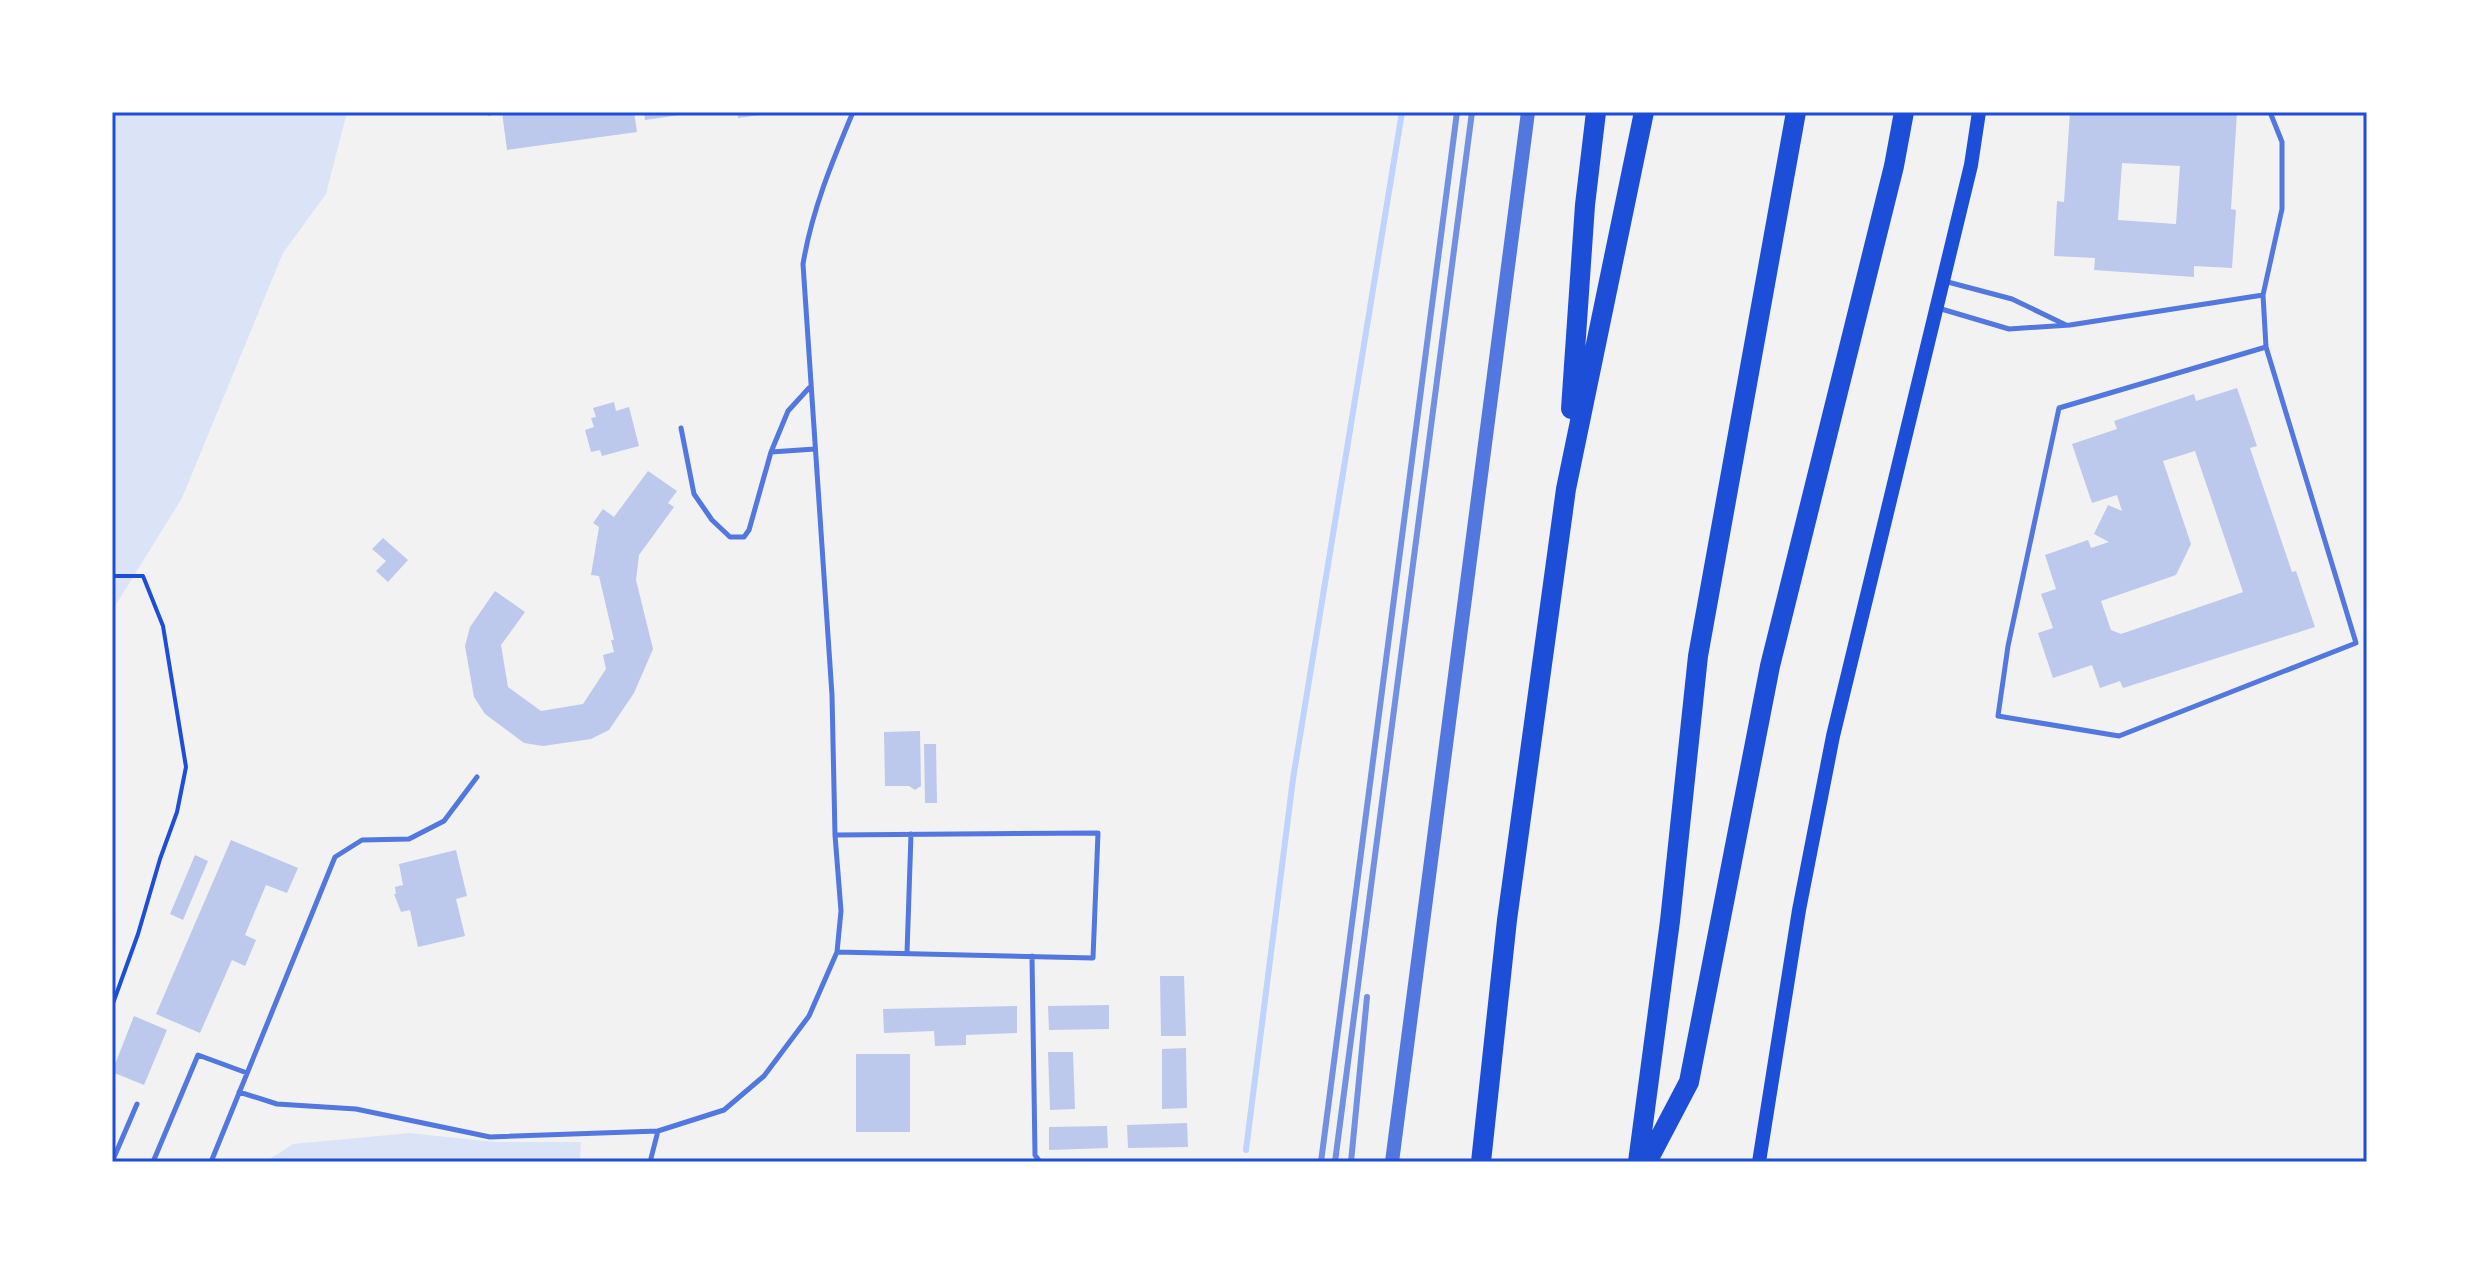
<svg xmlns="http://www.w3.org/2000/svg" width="2479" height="1274" font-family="Inter,sans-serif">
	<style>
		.green { fill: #dbe4f7 }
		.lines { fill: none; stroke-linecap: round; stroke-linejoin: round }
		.stream { stroke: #bfd3fe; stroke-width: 6 }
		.building { fill: #bdc9ec; fill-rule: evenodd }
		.path { stroke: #1d4ed8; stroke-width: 4 }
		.service { stroke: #5277de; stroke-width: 5 }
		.tertiary { stroke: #5277de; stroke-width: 14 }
		.secondary { stroke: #1d4ed8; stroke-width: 14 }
		.motorway { stroke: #1d4ed8; stroke-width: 20 }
		.rail { stroke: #7290e2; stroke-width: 6 }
		.neatline { fill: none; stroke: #1d4ed8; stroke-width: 3 }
	</style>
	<rect width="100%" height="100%" fill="#f2f2f2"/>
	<path class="green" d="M 112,112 L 347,112 L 326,194 L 283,253 L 182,498 L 112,611 Z
		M 410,1133 L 495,1142 L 581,1142 L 580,1162 L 265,1162 L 293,1144 Z"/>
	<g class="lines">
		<path class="stream" d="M 1246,1150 L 1293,779 L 1402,112"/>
	</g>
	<path class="building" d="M 502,112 L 634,112 L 637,132 L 507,150 Z
		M 644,112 L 687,112 L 687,114 L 645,120 Z
		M 738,112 L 767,112 L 767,114 L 738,118 Z
		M 2070,112 L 2173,112 L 2177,115 L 2177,112 L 2237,112 L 2231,209 L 2236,210 L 2232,268 L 2194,266 L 2194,277 L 2094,270 L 2095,258 L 2054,256 L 2057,201 L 2064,202 ZM 2122,163 L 2180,166 L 2176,224 L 2118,220 Z
		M 2237,388 L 2257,446 L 2250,448 L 2292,572 L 2296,571 L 2315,627 L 2123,688 L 2120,681 L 2100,688 L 2092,665 L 2053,678 L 2038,633 L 2053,628 L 2041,594 L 2056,589 L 2045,555 L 2088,540 L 2091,548 L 2109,542 L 2094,534 L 2108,505 L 2122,511 L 2117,495 L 2092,503 L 2072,444 L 2117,429 L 2114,421 L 2194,394 L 2196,401 ZM 2195,451 L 2243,592 L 2121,634 L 2111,630 L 2101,601 L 2176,575 L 2191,544 L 2163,461 Z
		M 614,402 L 616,411 L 629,407 L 639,446 L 602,456 L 600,450 L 591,452 L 585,430 L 594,427 L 591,418 L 596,417 L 593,408 Z
		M 648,471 L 677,491 L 668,503 L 674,507 L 639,555 L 636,580 L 653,649 L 634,693 L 609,730 L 591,739 L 543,746 L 524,743 L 485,714 L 474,697 L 465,646 L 470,627 L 495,591 L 525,612 L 501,645 L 508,687 L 541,711 L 583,704 L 606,669 L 603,655 L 614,652 L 611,640 L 614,640 L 599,576 L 591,575 L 599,527 L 593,523 L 603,509 L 614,517 Z
		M 383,538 L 408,560 L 388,582 L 376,571 L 386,561 L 372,549 Z
		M 920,731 L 921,786 L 915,790 L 909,786 L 885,786 L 884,732 Z
		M 924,744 L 936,744 L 937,803 L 925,803 Z
		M 231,840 L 298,868 L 287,893 L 266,885 L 245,935 L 256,940 L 245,966 L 232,960 L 200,1033 L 156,1014 Z
		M 456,850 L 467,896 L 456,899 L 465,936 L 418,947 L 410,910 L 401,912 L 394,894 L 396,894 L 395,887 L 403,885 L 399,864 Z
		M 195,855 L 208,861 L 183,920 L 170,914 Z
		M 1160,976 L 1184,976 L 1186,1036 L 1161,1036 Z
		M 1109,1005 L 1109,1029 L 1049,1030 L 1048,1006 Z
		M 1017,1006 L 1017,1033 L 966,1035 L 966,1045 L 935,1046 L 934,1031 L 884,1033 L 883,1009 Z
		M 134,1016 L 167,1030 L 144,1085 L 112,1072 Z
		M 1186,1048 L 1187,1108 L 1162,1109 L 1162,1049 Z
		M 1048,1052 L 1073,1052 L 1075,1109 L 1050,1110 Z
		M 856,1054 L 910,1054 L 910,1132 L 856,1132 Z
		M 1187,1123 L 1188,1147 L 1128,1148 L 1127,1125 Z
		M 1107,1126 L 1108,1148 L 1049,1150 L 1049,1127 Z"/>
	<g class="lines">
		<path class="path" d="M 112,576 L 143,576 L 163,626 L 186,767 L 177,812 L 160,859 L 138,934 L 112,1006"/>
		<path class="service" d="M 489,112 L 489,113
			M 1944,281 L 2012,299 L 2066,325
			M 1938,308 L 2009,329 L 2070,325 L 2263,295
			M 2266,347 L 2059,408 L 2008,646 L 1998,716 L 2119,736 L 2356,643 L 2266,347 L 2263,295 L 2282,209 L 2282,142 L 2270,112
			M 809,388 L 788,411 L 771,452 L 815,449
			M 681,428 L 694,494 L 712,520 L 730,537 L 744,537 L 749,530 L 771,452
			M 835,835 L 1098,833 L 1093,958 L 837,952
			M 907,953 L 911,834
			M 1032,956 L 1035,1155 L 1040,1162
			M 239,1092 L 277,1104 L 356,1109 L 490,1137 L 658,1131 L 724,1110 L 764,1076 L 809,1016 L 837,952 L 841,911 L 835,835 L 832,695 L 803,264 C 812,210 832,162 853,112
			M 112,1162 L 137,1104
			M 153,1162 L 198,1055 L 247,1073
			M 211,1162 L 335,857 L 362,840 L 409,839 L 444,821 L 477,777
			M 650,1162 L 658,1131"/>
		<path class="tertiary" d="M 1392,1162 L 1528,112"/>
		<path class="secondary" d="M 1759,1162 L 1799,910 L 1833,736 L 1971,165 L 1979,112"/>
		<path class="motorway" d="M 1571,409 L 1585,205 L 1596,112
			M 1481,1162 L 1507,920 L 1566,489 L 1644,112
			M 1638,1162 L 1670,921 L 1698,656 L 1796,112
			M 1647,1162 L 1689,1082 L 1770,666 L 1894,166 L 1904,112"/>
		<path class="rail" d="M 1321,1162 L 1457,112
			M 1335,1162 L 1472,112
			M 1351,1162 L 1367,997"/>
	</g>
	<rect width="2479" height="1274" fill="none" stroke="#ffffff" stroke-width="228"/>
	<rect x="114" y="114" width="2251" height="1046" class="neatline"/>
</svg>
